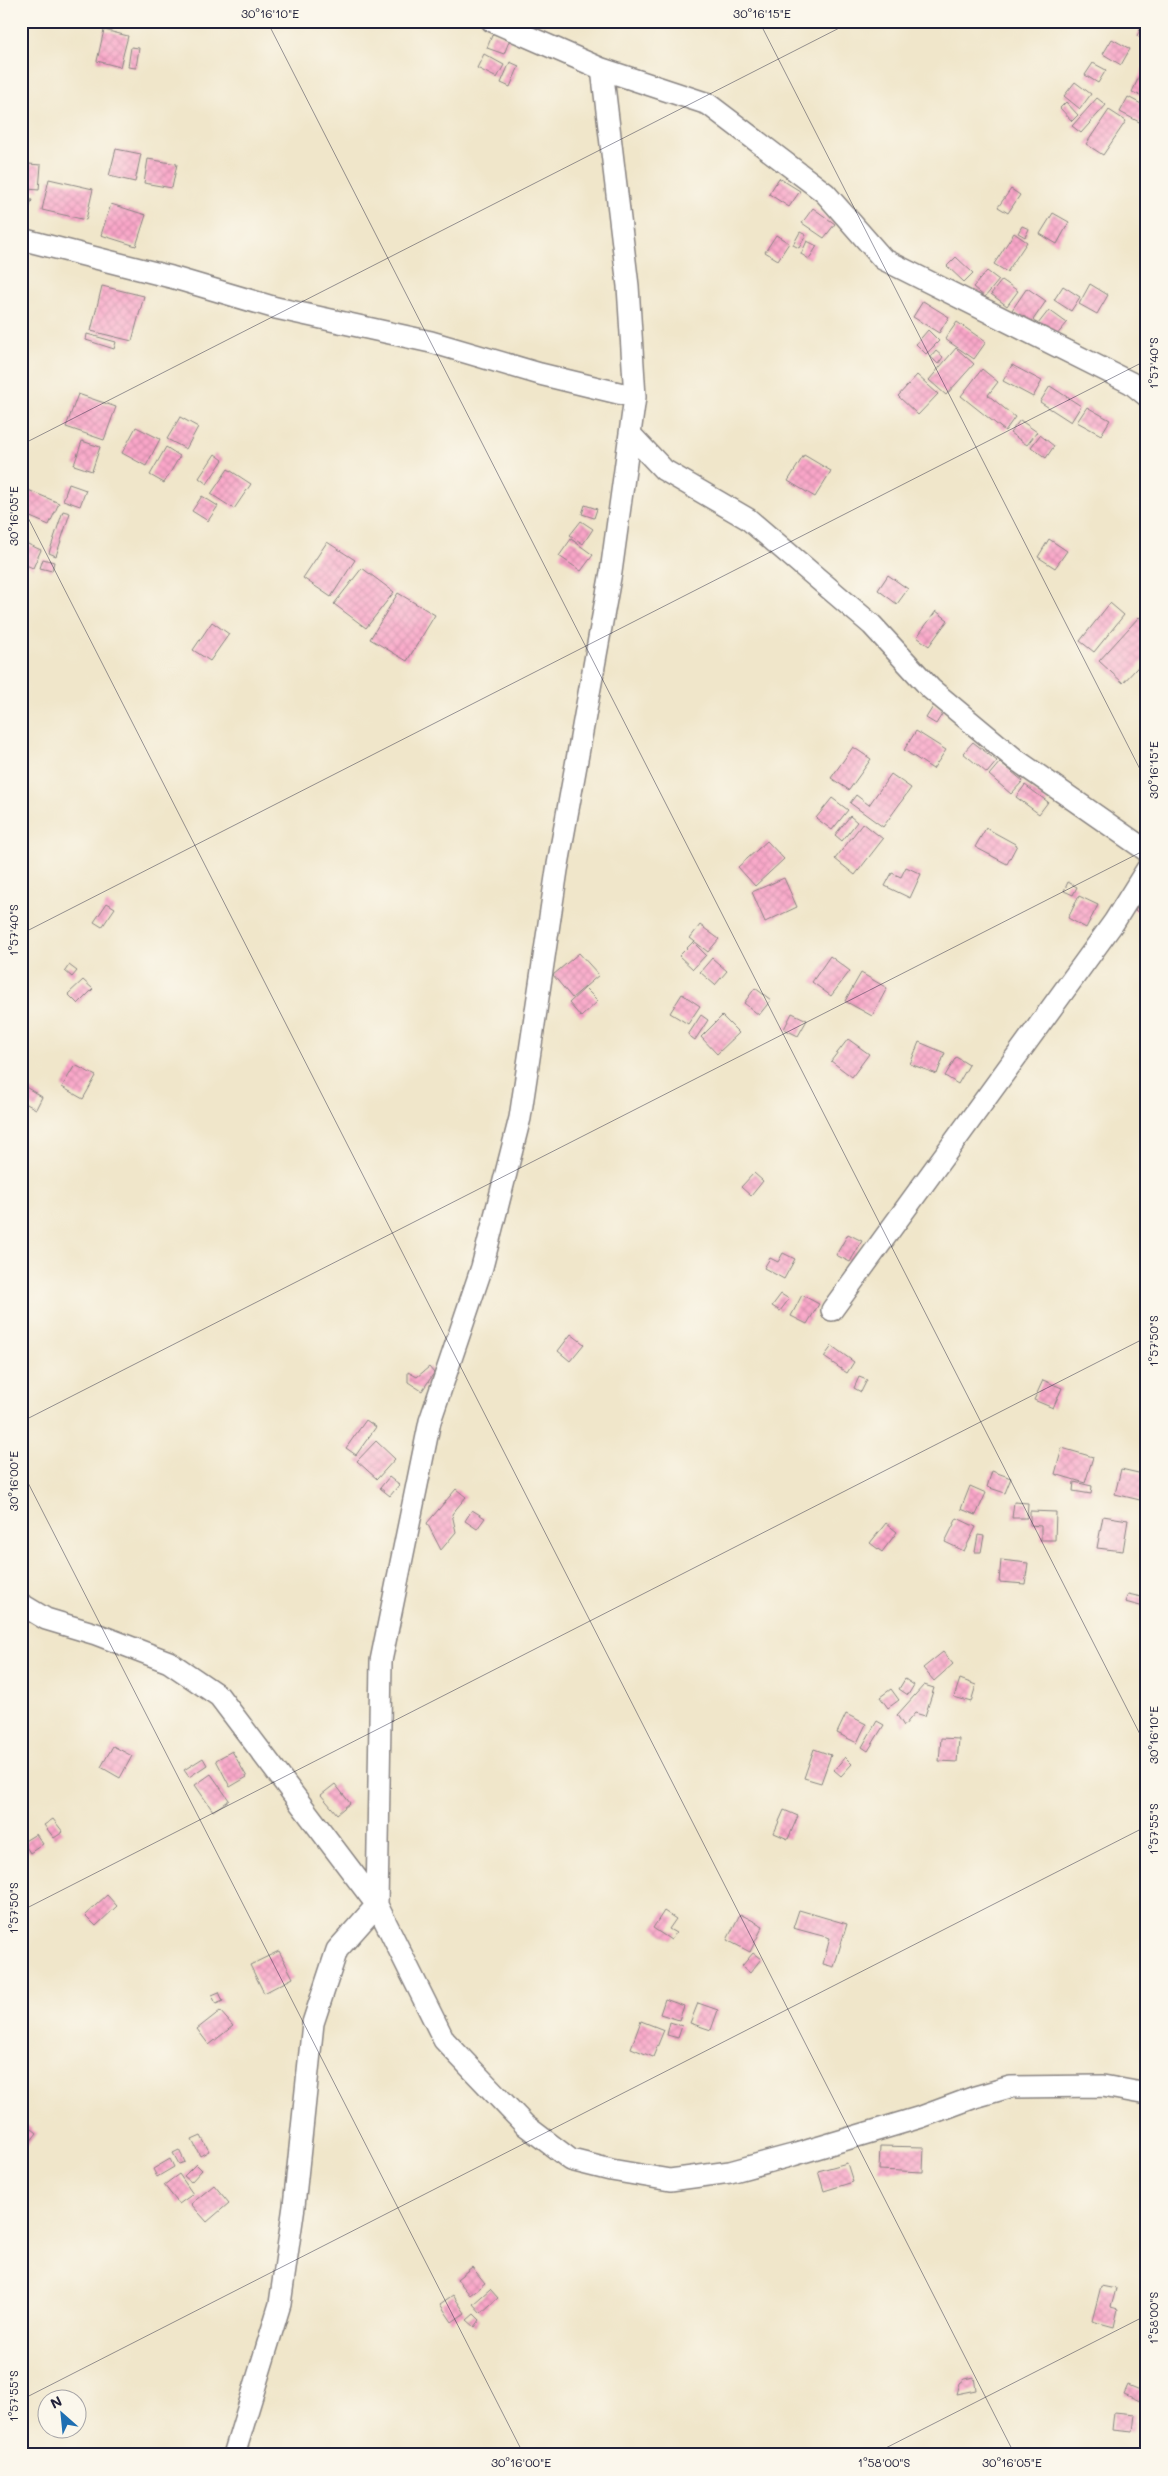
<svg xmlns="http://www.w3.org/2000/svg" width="1168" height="2476" font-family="Mali,sans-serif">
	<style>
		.building { fill: url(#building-cross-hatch) }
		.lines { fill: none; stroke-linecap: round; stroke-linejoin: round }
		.minor-casing { stroke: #898482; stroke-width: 24 }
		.minor { stroke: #fff; stroke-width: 21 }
		.ticks { fill: none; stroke: #22223b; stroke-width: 1; stroke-opacity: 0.45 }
		.neatline { fill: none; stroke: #22223b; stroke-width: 2 }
		.ticks-label { font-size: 12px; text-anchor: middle; fill: #22223b }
	</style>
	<defs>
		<pattern id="building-cross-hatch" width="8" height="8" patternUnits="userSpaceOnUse" patternTransform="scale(1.25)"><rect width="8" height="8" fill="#f9a6c8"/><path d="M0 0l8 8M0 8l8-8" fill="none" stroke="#d58fad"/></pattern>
	</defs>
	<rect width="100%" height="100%" fill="#fbf7ec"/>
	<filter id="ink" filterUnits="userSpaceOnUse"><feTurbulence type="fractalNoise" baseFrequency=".02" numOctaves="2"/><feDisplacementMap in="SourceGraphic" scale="10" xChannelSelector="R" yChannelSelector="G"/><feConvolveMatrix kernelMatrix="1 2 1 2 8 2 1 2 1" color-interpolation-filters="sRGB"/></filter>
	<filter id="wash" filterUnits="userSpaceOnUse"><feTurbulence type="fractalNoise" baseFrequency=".0096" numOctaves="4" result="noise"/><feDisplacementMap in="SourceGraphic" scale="20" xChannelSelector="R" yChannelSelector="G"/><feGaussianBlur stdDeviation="1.12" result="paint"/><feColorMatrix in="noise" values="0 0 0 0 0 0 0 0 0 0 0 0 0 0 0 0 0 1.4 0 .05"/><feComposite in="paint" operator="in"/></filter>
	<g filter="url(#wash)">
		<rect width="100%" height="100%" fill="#f0e6ca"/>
		<g id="blocks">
			<path class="building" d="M 1144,21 L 1147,22 L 1147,41 L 1137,36 Z
				M 104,30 L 128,36 L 120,67 L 97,61 Z
				M 493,33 L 510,39 L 504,54 L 487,48 Z
				M 1112,39 L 1130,49 L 1121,65 L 1103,54 Z
				M 131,47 L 139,48 L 136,68 L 128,67 Z
				M 484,54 L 504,65 L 497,78 L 477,68 Z
				M 510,62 L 519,66 L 510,87 L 501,83 Z
				M 1093,63 L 1106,70 L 1098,83 L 1085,75 Z
				M 1143,68 L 1147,70 L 1147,98 L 1132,92 Z
				M 1075,82 L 1091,94 L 1080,109 L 1064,96 Z
				M 1128,97 L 1147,107 L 1147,126 L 1120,112 Z
				M 1097,98 L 1106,105 L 1081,133 L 1072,126 Z
				M 1066,102 L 1078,115 L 1072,121 L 1060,108 Z
				M 1109,110 L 1126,121 L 1103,155 L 1086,144 Z
				M 116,149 L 141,154 L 135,182 L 109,176 Z
				M 148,159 L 177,164 L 172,188 L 144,183 Z
				M 29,164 L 41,165 L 39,190 L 27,189 Z
				M 779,178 L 800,191 L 789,207 L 769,194 Z
				M 49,179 L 93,189 L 86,220 L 42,210 Z
				M 1011,189 L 1020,195 L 1008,213 L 998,207 Z
				M 21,197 L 32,200 L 23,227 L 21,226 Z
				M 111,204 L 146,215 L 136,246 L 101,235 Z
				M 813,208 L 835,224 L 824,238 L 802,223 Z
				M 1053,213 L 1069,222 L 1057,244 L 1040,234 Z
				M 1022,226 L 1029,229 L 1025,237 L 1018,233 Z
				M 800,232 L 806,235 L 799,248 L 793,245 Z
				M 1014,233 L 1027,242 L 1007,272 L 994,264 Z
				M 776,235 L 789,243 L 778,260 L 765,252 Z
				M 807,241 L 817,246 L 809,259 L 801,254 Z
				M 956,257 L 973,273 L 964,282 L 947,266 Z
				M 987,271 L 999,280 L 985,297 L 973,287 Z
				M 1002,280 L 1018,291 L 1007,306 L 991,294 Z
				M 1090,284 L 1108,295 L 1097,314 L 1079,304 Z
				M 102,286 L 144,296 L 132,341 L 91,331 Z
				M 1063,286 L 1080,297 L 1071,311 L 1054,300 Z
				M 1027,288 L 1046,301 L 1031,323 L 1012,310 Z
				M 923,301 L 949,317 L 939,333 L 913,317 Z
				M 1049,310 L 1067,323 L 1055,337 L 1038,324 Z
				M 957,322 L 986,342 L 974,359 L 945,339 Z
				M 928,330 L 939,341 L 926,354 L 916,344 Z
				M 87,334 L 116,342 L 114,349 L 86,340 Z
				M 956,348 L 974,364 L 946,395 L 929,380 Z
				M 936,351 L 943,357 L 938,364 L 931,357 Z
				M 1012,365 L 1042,381 L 1033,397 L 1003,381 Z
				M 982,369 L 998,382 L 988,395 L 1015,417 L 1005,431 L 961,396 Z
				M 917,375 L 938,394 L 918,415 L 898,396 Z
				M 1050,386 L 1081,406 L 1071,422 L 1040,402 Z
				M 78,394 L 116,407 L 104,440 L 66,427 Z
				M 1087,407 L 1110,420 L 1101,435 L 1077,422 Z
				M 180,417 L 198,427 L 186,449 L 167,439 Z
				M 1020,420 L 1037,432 L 1027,445 L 1010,433 Z
				M 136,427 L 160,439 L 146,466 L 122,453 Z
				M 1040,435 L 1054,446 L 1046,458 L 1031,447 Z
				M 82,441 L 100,447 L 92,471 L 74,465 Z
				M 166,447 L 180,456 L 164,483 L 150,475 Z
				M 215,454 L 223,460 L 207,484 L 199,478 Z
				M 804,455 L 831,471 L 815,497 L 788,481 Z
				M 228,469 L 251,484 L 234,509 L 211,494 Z
				M 69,484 L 86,490 L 80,506 L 63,500 Z
				M 21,487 L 59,503 L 49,525 L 21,513 Z
				M 202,496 L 218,506 L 208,521 L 192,511 Z
				M 585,505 L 597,509 L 594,518 L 582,514 Z
				M 63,511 L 70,513 L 56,556 L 49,553 Z
				M 581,521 L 593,529 L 583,544 L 570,535 Z
				M 571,539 L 593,555 L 581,571 L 559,556 Z
				M 1049,539 L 1067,551 L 1055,568 L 1038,557 Z
				M 21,541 L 41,550 L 33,568 L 21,563 Z
				M 327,542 L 355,560 L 331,597 L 303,578 Z
				M 43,559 L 54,562 L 52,571 L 40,568 Z
				M 362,568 L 394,592 L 366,628 L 334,604 Z
				M 888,575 L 908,589 L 897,604 L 878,590 Z
				M 398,593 L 435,615 L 407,661 L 370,639 Z
				M 1110,603 L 1124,615 L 1094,652 L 1080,641 Z
				M 936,611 L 948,620 L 929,646 L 917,637 Z
				M 1139,617 L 1147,623 L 1147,657 L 1123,683 L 1099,661 Z
				M 212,622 L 229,634 L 210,661 L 193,650 Z
				M 934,705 L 944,711 L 936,724 L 926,718 Z
				M 916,731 L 946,750 L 933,769 L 904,750 Z
				M 973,742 L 997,761 L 987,773 L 963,753 Z
				M 853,747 L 871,759 L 849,790 L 831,778 Z
				M 1000,762 L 1023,781 L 1011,794 L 989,775 Z
				M 891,774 L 911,788 L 883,827 L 850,803 L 856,795 L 869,805 Z
				M 1025,785 L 1048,802 L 1039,814 L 1016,797 Z
				M 832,798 L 848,810 L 832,830 L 816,818 Z
				M 850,816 L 857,822 L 842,841 L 835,835 Z
				M 863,823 L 883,839 L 855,875 L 835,859 Z
				M 986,828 L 1017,845 L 1007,864 L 975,847 Z
				M 767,841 L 784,859 L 755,886 L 738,867 Z
				M 906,867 L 921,874 L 910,898 L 885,886 L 892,873 L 901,877 Z
				M 784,878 L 797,907 L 765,922 L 752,892 Z
				M 1068,882 L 1077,887 L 1073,895 L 1064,891 Z
				M 1147,885 L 1147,917 L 1131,908 Z
				M 1079,896 L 1098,905 L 1086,928 L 1068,918 Z
				M 107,903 L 115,908 L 102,927 L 94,922 Z
				M 700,925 L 719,939 L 708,952 L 690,938 Z
				M 693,942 L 706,955 L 693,969 L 679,956 Z
				M 579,953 L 599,975 L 572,998 L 553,975 Z
				M 830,956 L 850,971 L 831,996 L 812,982 Z
				M 712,958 L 727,971 L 715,985 L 700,972 Z
				M 69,965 L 77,971 L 72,977 L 65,971 Z
				M 861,973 L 887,988 L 872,1016 L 845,1001 Z
				M 83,980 L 93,989 L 78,1004 L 68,994 Z
				M 585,988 L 598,1001 L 581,1017 L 569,1003 Z
				M 755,988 L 771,1000 L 759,1015 L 744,1003 Z
				M 682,994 L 700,1006 L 688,1024 L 670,1013 Z
				M 792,1013 L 807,1020 L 798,1036 L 784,1029 Z
				M 701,1015 L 708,1020 L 695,1040 L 688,1035 Z
				M 722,1016 L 739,1033 L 717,1054 L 701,1037 Z
				M 848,1039 L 869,1054 L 852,1077 L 831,1061 Z
				M 919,1042 L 945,1053 L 937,1074 L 910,1064 Z
				M 956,1057 L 969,1065 L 958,1084 L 945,1076 Z
				M 75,1065 L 96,1076 L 83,1099 L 62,1087 Z
				M 24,1086 L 42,1097 L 36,1109 L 21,1101 L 21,1091 Z
				M 754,1173 L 763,1181 L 751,1196 L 741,1187 Z
				M 848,1234 L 862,1241 L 850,1262 L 836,1255 Z
				M 783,1253 L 795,1259 L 784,1279 L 764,1268 L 770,1258 L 778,1262 Z
				M 781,1294 L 789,1299 L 780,1311 L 772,1306 Z
				M 802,1295 L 819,1304 L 807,1324 L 791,1316 Z
				M 571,1334 L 584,1344 L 570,1361 L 558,1351 Z
				M 832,1346 L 854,1362 L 847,1373 L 824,1357 Z
				M 429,1367 L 434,1373 L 422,1391 L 408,1382 L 408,1372 L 417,1377 Z
				M 859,1377 L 867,1380 L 861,1392 L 854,1388 Z
				M 1043,1380 L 1062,1388 L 1053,1408 L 1034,1400 Z
				M 366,1420 L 376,1427 L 356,1455 L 346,1448 Z
				M 376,1441 L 395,1459 L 377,1479 L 357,1461 Z
				M 1062,1448 L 1093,1457 L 1085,1483 L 1055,1474 Z
				M 1121,1469 L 1147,1475 L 1144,1501 L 1115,1494 Z
				M 992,1471 L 1011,1478 L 1005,1493 L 987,1487 Z
				M 389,1477 L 399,1485 L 390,1496 L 380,1488 Z
				M 1074,1482 L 1092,1486 L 1091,1494 L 1073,1491 Z
				M 970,1486 L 986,1493 L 976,1515 L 961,1509 Z
				M 456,1489 L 466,1497 L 452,1514 L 456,1532 L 441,1550 L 427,1523 Z
				M 1014,1502 L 1028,1503 L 1027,1518 L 1012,1518 Z
				M 472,1510 L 485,1518 L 477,1529 L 465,1521 Z
				M 1030,1511 L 1056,1512 L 1055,1540 L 1041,1540 L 1041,1526 L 1030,1525 Z
				M 1103,1516 L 1128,1520 L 1123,1551 L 1097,1548 Z
				M 957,1518 L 976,1527 L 964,1551 L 945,1542 Z
				M 886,1523 L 897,1532 L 882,1552 L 870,1543 Z
				M 978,1535 L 984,1536 L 981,1552 L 975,1552 Z
				M 1001,1560 L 1028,1563 L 1025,1584 L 999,1582 Z
				M 1128,1594 L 1146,1598 L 1144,1607 L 1125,1602 Z
				M 943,1652 L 953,1664 L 934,1681 L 923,1668 Z
				M 905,1679 L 914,1685 L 908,1695 L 899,1689 Z
				M 960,1679 L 976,1685 L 971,1702 L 954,1697 Z
				M 924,1685 L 934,1688 L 925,1716 L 915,1713 L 904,1726 L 897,1715 Z
				M 891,1689 L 899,1700 L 888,1708 L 880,1697 Z
				M 846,1714 L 866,1724 L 857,1743 L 837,1733 Z
				M 877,1721 L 884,1725 L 868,1751 L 862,1747 Z
				M 941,1738 L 959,1739 L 957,1762 L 939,1761 Z
				M 113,1746 L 132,1756 L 120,1778 L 101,1767 Z
				M 814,1749 L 831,1755 L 821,1783 L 804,1778 Z
				M 232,1751 L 247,1777 L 230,1787 L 216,1760 Z
				M 845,1757 L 852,1764 L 841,1776 L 834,1770 Z
				M 203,1758 L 207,1765 L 189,1777 L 184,1770 Z
				M 211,1774 L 229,1800 L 213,1811 L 195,1785 Z
				M 335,1784 L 350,1803 L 337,1814 L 321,1795 Z
				M 784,1810 L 798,1816 L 788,1839 L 774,1833 Z
				M 53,1819 L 63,1832 L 54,1838 L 44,1825 Z
				M 36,1834 L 43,1844 L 30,1853 L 23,1842 Z
				M 107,1895 L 117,1906 L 96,1926 L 85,1915 Z
				M 799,1910 L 847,1924 L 834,1967 L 823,1964 L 830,1938 L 793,1928 Z
				M 664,1911 L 676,1919 L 669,1929 L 676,1933 L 671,1940 L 653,1928 Z
				M 740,1914 L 763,1926 L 750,1952 L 727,1940 Z
				M 279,1951 L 293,1978 L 264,1993 L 250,1965 Z
				M 753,1953 L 761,1959 L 750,1973 L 742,1966 Z
				M 219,1992 L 223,2001 L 216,2004 L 212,1995 Z
				M 665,1999 L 684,2006 L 679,2020 L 660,2014 Z
				M 698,2003 L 718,2010 L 711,2030 L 690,2023 Z
				M 220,2011 L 233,2026 L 209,2045 L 197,2029 Z
				M 641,2021 L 664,2030 L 653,2057 L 631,2048 Z
				M 670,2022 L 682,2026 L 678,2038 L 667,2035 Z
				M 21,2120 L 37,2133 L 21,2153 Z
				M 201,2136 L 209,2151 L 200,2156 L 192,2140 Z
				M 880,2146 L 924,2147 L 923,2172 L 879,2170 Z
				M 179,2150 L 185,2162 L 179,2164 L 173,2153 Z
				M 170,2159 L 174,2167 L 157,2177 L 153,2169 Z
				M 847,2163 L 853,2182 L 824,2191 L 818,2171 Z
				M 196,2164 L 202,2170 L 191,2182 L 184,2176 Z
				M 179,2174 L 193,2194 L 179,2204 L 164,2185 Z
				M 214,2185 L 229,2203 L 207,2222 L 191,2204 Z
				M 472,2267 L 485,2283 L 470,2295 L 457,2279 Z
				M 1101,2286 L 1116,2289 L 1111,2307 L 1118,2309 L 1114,2327 L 1092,2321 Z
				M 490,2289 L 498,2298 L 481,2313 L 473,2304 Z
				M 453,2295 L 465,2313 L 452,2322 L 440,2304 Z
				M 474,2314 L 480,2320 L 475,2327 L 467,2320 Z
				M 1147,2373 L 1147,2386 L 1140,2401 L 1124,2394 L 1128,2385 L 1140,2390 Z
				M 974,2377 L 976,2390 L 956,2394 L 959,2383 L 964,2379 Z
				M 1114,2412 L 1135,2414 L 1133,2432 L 1112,2430 Z"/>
		</g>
	</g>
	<g filter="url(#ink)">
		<use href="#blocks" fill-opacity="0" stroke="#898482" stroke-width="1"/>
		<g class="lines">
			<g class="minor-casing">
				<path id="minor" d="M 492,21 L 602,69 L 708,104 L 825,193 L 883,259 L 1131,383 L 1147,396
					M 21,239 L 171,277 L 276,308 L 431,342 L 540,374 L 635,397
					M 630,434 L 664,470 L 748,519 L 872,625 L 931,689 L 1015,759 L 1147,851
					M 832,1310 L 1114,922 L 1147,869
					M 21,1604 L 46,1619 L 96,1634 L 169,1662 L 219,1696 L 377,1905 L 444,2040 L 525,2125 L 571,2160 L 611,2170 L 670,2180 L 730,2172 L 793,2155 L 921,2117 L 975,2097 L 1010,2087 L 1103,2086 L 1147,2094
					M 234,2455 L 280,2304 L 294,2206 L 313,2023 L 337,1950 L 377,1905 L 381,1661 L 430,1421 L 482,1267 L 520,1118 L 557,870 L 611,572 L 635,397 L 628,286 L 602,69"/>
			</g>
			<use href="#minor" class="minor"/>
		</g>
	</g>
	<path class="ticks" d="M 267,21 L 1147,1748M 759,21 L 1147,783M 21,445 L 853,21M 21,504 L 1015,2455M 21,934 L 1147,360M 21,1422 L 1147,849M 21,1469 L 524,2455M 21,1911 L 1147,1337M 21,2400 L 1147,1826M 21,2433 L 32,2455M 872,2455 L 1147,2315"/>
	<rect width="1168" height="2476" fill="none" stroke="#fbf7ec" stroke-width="55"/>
	<g transform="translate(62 2414) rotate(333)"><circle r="24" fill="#fbf7ec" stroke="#a4a2a5"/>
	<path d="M0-4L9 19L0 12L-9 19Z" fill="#1f6fb2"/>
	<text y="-8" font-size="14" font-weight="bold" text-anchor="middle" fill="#22223b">N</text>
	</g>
	<rect x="28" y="28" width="1112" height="2420" class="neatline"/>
	<g class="ticks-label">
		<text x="270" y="18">30°16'10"E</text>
		<text x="762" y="18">30°16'15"E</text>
		<text transform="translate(1154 363) rotate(-90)" y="4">1°57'40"S</text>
		<text transform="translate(14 516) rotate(-90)" y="4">30°16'05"E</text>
		<text transform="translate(1154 770) rotate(-90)" y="4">30°16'15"E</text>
		<text transform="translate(14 930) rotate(-90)" y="4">1°57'40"S</text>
		<text transform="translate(1154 1341) rotate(-90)" y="4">1°57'50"S</text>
		<text transform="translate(14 1481) rotate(-90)" y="4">30°16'00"E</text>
		<text transform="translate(1154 1735) rotate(-90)" y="4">30°16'10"E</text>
		<text transform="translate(1154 1829) rotate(-90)" y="4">1°57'55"S</text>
		<text transform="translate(14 1908) rotate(-90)" y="4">1°57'50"S</text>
		<text transform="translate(1154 2318) rotate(-90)" y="4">1°58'00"S</text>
		<text transform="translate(14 2396) rotate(-90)" y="4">1°57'55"S</text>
		<text x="521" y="2467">30°16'00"E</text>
		<text x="884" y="2467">1°58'00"S</text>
		<text x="1012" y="2467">30°16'05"E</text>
	</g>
</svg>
